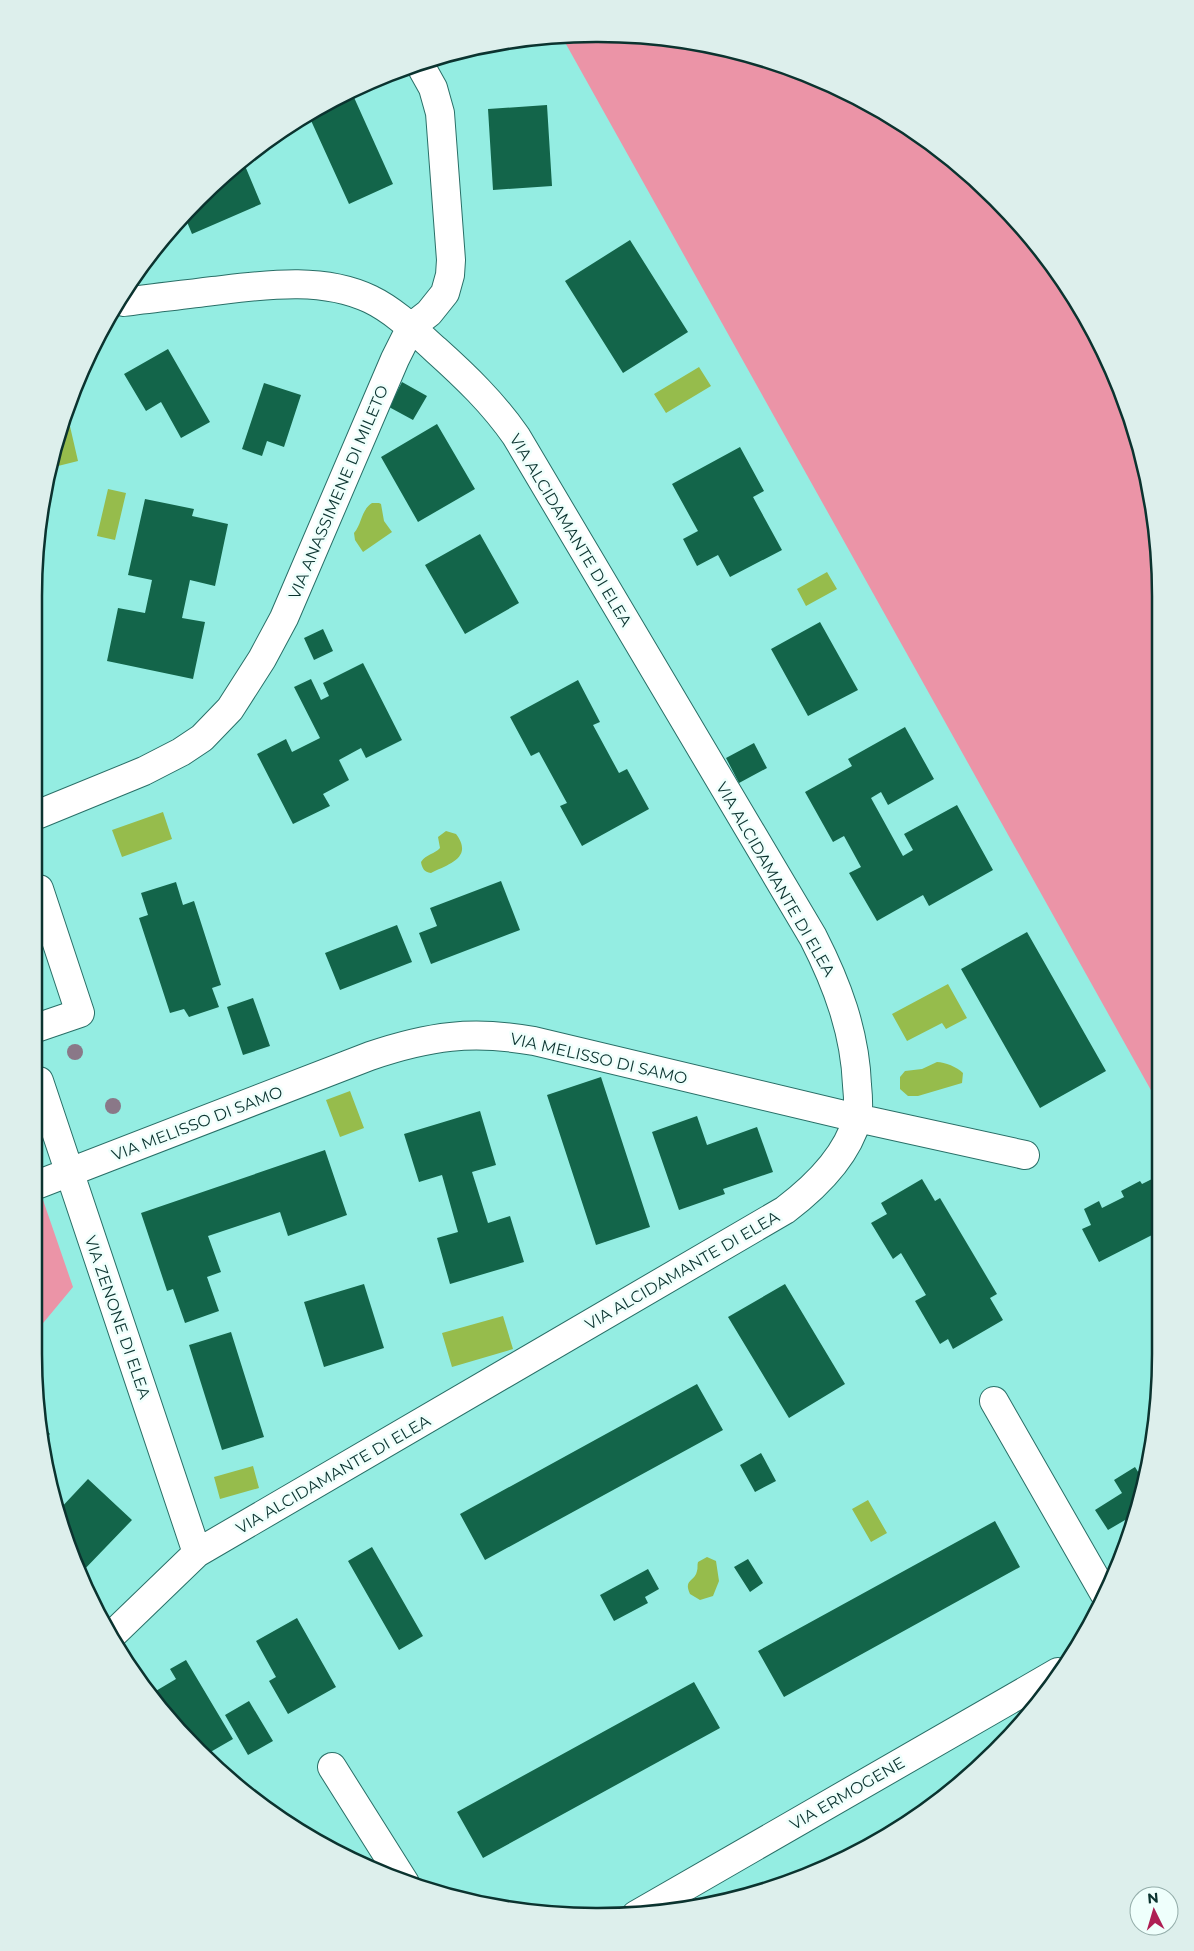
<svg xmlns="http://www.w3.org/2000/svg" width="1194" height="1951" font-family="Montserrat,sans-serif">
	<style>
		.green { fill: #eb94a7 }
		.water { fill: #96bc4c }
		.building { fill: #13654a }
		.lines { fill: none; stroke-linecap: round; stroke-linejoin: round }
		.minor-casing { stroke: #296f67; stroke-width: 30 }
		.minor { stroke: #fff; stroke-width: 28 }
		.tree { fill: #8a7888 }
		.labels { text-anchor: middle; stroke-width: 5; stroke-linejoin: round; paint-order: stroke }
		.street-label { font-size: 16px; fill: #0b332f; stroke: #effffc }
		.rim { fill: none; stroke: #0b332f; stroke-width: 2.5 }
	</style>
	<rect width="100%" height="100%" fill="#94ede2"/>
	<path class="green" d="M 634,35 L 743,53 L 846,92 L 940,150 L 1021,226 L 1085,316 L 1130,416 L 1159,560 L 1157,1101 L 562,37 Z
		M 43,1200 L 73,1287 L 39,1328 L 39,1202 Z"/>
	<path class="water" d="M 699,367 L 711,386 L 666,413 L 654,394 Z
		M 69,422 L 78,461 L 58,466 L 56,457 L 66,423 Z
		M 108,489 L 126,493 L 115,540 L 97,536 Z
		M 372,503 L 379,503 L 381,504 L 384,521 L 392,532 L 363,552 L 355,540 L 354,533 C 362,524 361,510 372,503 Z
		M 827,572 L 837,589 L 806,606 L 797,589 Z
		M 163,812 L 172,839 L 122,857 L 112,830 Z
		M 446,831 L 456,834 C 474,858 448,864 431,873 C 424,872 422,868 421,862 C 426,854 435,854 440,848 L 438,837 Z
		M 948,984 L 967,1018 L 946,1029 L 942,1023 L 907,1041 L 892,1014 Z
		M 937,1062 C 945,1062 957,1067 963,1073 L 962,1083 L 918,1096 L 908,1096 L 900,1089 L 900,1077 L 905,1071 L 922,1069 Z
		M 350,1091 L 364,1128 L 340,1137 L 326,1100 Z
		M 503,1316 L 513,1349 L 452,1367 L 442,1333 Z
		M 253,1466 L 259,1488 L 220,1499 L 214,1477 Z
		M 868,1500 L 887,1533 L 871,1542 L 852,1509 Z
		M 707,1557 L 716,1561 L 719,1581 L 713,1596 L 700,1600 L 690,1594 C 683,1579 695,1582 697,1571 C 698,1568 697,1565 698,1562 Z"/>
	<path class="building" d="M 352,93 L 393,184 L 349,204 L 308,114 Z
		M 547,105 L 552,186 L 493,190 L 488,109 Z
		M 243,161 L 261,204 L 192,234 L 185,217 L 225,174 Z
		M 630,240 L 688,332 L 623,373 L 565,281 Z
		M 168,349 L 210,422 L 181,438 L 161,402 L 146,411 L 124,374 Z
		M 402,382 L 427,396 L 413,420 L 389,407 Z
		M 264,383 L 301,395 L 284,447 L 267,441 L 262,456 L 242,449 Z
		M 437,424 L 475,489 L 418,522 L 381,457 Z
		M 740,447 L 764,491 L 753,497 L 782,550 L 730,577 L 718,555 L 697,566 L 683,539 L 698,531 L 672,484 Z
		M 145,499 L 194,509 L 192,516 L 228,524 L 215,586 L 190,580 L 182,618 L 205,622 L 193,679 L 107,661 L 118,608 L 145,613 L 152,580 L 128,575 Z
		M 480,534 L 519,603 L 465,634 L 425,565 Z
		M 820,622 L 858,690 L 808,716 L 771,649 Z
		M 323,629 L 333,651 L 314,660 L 304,638 Z
		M 363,663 L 402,740 L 366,758 L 361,748 L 339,760 L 349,780 L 323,794 L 330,806 L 293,824 L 257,754 L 286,739 L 292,752 L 320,738 L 294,687 L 311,679 L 321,700 L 329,696 L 323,683 Z
		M 578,680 L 600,722 L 593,725 L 619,773 L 627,769 L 649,809 L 582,846 L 560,806 L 567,803 L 539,752 L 531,756 L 510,717 Z
		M 905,727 L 934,779 L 888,805 L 881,792 L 871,798 L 903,856 L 913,850 L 904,834 L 957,805 L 993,870 L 929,906 L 923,895 L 877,921 L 849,873 L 861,867 L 844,836 L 833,842 L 805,792 L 852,766 L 848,759 Z
		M 754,743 L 767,768 L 739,783 L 726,758 Z
		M 501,881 L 520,930 L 431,964 L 419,933 L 437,926 L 430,908 Z
		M 176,882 L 183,905 L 194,901 L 221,985 L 212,988 L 219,1007 L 189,1017 L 184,1009 L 170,1013 L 139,918 L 148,915 L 141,893 Z
		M 397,925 L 412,962 L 340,990 L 325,953 Z
		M 1027,932 L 1106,1071 L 1040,1108 L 961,969 Z
		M 253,998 L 270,1046 L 243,1055 L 227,1007 Z
		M 601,1077 L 650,1227 L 596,1245 L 547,1095 Z
		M 480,1111 L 496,1165 L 472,1172 L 488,1223 L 510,1216 L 524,1262 L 450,1284 L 437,1238 L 458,1232 L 442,1175 L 419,1182 L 404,1134 Z
		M 697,1116 L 707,1145 L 757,1127 L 773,1172 L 723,1189 L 725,1194 L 679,1210 L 652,1132 Z
		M 325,1150 L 347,1215 L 288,1236 L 280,1212 L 208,1236 L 221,1272 L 207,1277 L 219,1311 L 185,1323 L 173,1289 L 167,1291 L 141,1213 Z
		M 1156,1177 L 1156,1233 L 1099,1262 L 1082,1229 L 1091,1225 L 1084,1209 L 1099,1201 L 1102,1208 L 1124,1197 L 1121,1191 L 1140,1181 L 1142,1184 Z
		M 922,1179 L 935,1201 L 940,1198 L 997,1294 L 990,1298 L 1003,1320 L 953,1349 L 948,1339 L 940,1344 L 915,1301 L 926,1295 L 901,1253 L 893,1259 L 871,1223 L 887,1214 L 881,1203 Z
		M 364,1284 L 384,1348 L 324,1367 L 304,1302 Z
		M 785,1284 L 845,1384 L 789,1418 L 728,1317 Z
		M 231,1332 L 264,1437 L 222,1450 L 189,1345 Z
		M 697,1384 L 723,1430 L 485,1560 L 460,1514 Z
		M 39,1422 L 50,1434 L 42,1442 L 39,1428 Z
		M 761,1453 L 776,1481 L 755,1492 L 740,1465 Z
		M 1135,1467 L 1142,1478 L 1132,1516 L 1108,1530 L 1095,1510 L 1122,1493 L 1114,1480 Z
		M 88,1479 L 132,1520 L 80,1574 L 64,1535 L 58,1511 Z
		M 995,1521 L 1020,1567 L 784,1697 L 758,1651 Z
		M 372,1547 L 423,1636 L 399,1650 L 348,1561 Z
		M 748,1559 L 763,1583 L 750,1592 L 734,1567 Z
		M 648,1569 L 659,1589 L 645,1597 L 648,1603 L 614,1621 L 600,1595 Z
		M 297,1618 L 336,1687 L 288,1714 L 269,1681 L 276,1677 L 256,1641 Z
		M 186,1660 L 233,1739 L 207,1754 L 149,1695 L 176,1679 L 170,1669 Z
		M 694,1682 L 720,1728 L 483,1858 L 457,1812 Z
		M 249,1701 L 273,1741 L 248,1755 L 225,1715 Z"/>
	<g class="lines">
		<g class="minor-casing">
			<path id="minor" d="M 39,814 L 144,771 L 181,752 L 202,738 L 230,709 L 262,659 L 284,618 L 395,359 L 411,327 L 429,313 L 445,293 L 450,275 L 451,260 L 440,113 L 433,88 L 419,63
				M 39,889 L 80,1013 L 39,1027
				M 39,1081 L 197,1553
				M 39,1184 L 370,1056 C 429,1036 472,1030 534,1041 L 857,1118 L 1025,1155
				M 994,1401 L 1104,1593
				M 112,1635 L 197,1553 L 785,1210 C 814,1188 847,1156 857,1119 C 859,1109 858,1095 857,1085 C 855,1032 837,984 813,937 L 516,436 C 493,403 466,377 436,350 C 416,332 395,311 370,299 C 322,276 264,285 213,291 C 183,295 153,298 123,302
				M 332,1767 L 405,1883
				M 636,1915 L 1058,1672"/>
		</g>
		<use href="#minor" class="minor"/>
	</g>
	<g class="tree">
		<circle cx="75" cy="1052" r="8"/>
		<circle cx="113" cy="1106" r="8"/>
	</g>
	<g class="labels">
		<g class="street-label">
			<text transform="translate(338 492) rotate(-67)" y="6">VIA ANASSIMENE DI MILETO</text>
			<text transform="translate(571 530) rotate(59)" y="6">VIA ALCIDAMANTE DI ELEA</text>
			<text transform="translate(776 879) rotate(60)" y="6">VIA ALCIDAMANTE DI ELEA</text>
			<text transform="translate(599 1058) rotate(13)" y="6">VIA MELISSO DI SAMO</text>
			<text transform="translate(197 1123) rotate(-21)" y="6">VIA MELISSO DI SAMO</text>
			<text transform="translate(682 1270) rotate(-30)" y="6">VIA ALCIDAMANTE DI ELEA</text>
			<text transform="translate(118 1317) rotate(71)" y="6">VIA ZENONE DI ELEA</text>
			<text transform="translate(333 1474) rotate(-30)" y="6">VIA ALCIDAMANTE DI ELEA</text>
			<text transform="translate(847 1793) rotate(-30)" y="6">VIA ERMOGENE</text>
		</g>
	</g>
	<path d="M0 0H1194V1951H0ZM596 42H598A554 554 0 0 1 1152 596V1354A554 554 0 0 1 598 1908H596A554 554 0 0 1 42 1354V596A554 554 0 0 1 596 42Z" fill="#ddefec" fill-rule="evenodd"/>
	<path class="rim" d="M596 42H598A554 554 0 0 1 1152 596V1354A554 554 0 0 1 598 1908H596A554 554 0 0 1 42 1354V596A554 554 0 0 1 596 42Z"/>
	<g transform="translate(1154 1911) rotate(355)"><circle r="24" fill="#effffc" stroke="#94adaa"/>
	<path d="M0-4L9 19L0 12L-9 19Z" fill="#ae1e53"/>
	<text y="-8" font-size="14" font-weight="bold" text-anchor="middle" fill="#0b332f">N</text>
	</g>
</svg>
